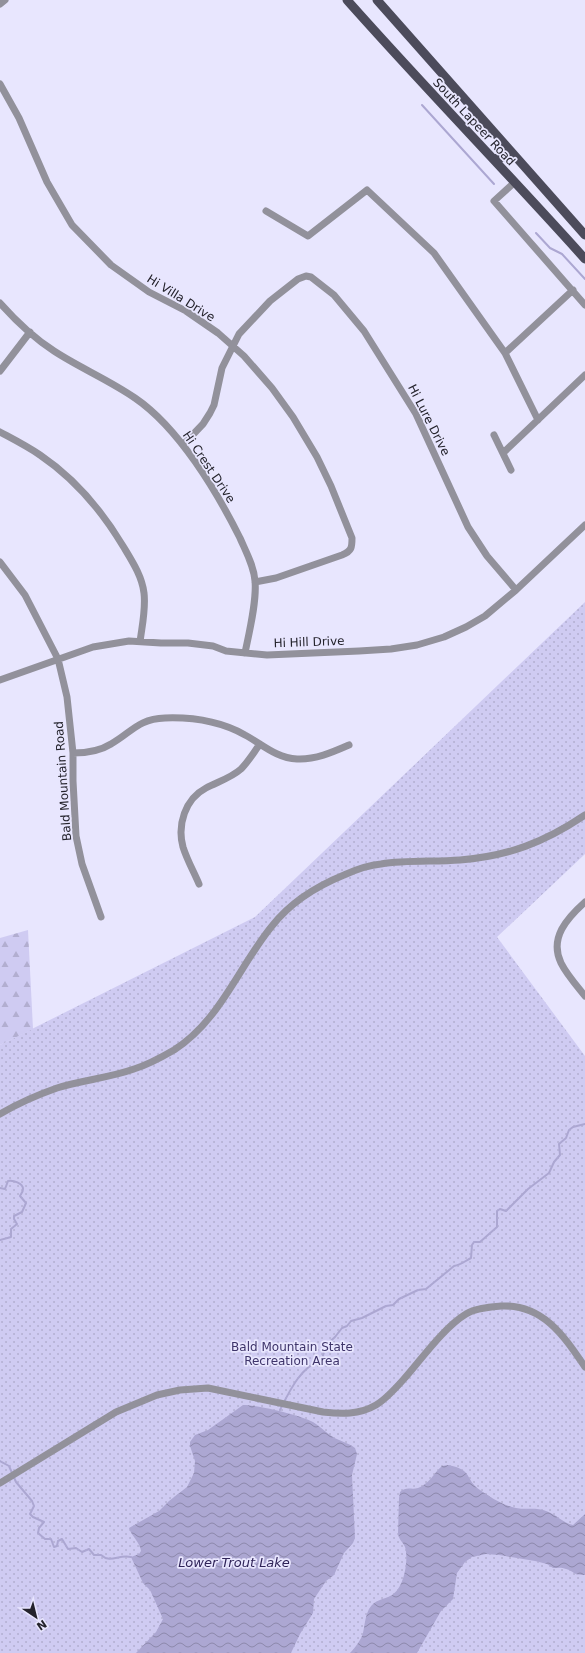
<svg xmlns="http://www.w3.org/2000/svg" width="585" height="1653" font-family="'DejaVu Sans',sans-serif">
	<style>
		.green { fill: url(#green-dots) }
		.forest { fill: url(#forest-firs) }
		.water { fill: url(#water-waves) }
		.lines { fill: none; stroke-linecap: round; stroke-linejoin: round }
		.stream { stroke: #aca7d2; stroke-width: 2 }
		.minor { stroke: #92919b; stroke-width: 7 }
		.major { stroke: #4c4b5b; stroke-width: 9 }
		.labels { text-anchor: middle; stroke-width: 3.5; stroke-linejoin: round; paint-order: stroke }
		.street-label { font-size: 12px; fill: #24232c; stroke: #e8e6fe }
		.park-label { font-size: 12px; fill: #3e346a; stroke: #e8e6fe }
		.water-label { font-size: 13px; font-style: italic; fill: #2e2257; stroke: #e8e6fe }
	</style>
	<defs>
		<pattern id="green-dots" width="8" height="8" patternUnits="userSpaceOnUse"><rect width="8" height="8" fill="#cfcbf2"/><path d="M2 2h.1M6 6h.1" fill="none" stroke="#b2aed0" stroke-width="1.8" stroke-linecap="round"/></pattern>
		<pattern id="forest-firs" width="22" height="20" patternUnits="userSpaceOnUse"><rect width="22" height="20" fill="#cfcbf2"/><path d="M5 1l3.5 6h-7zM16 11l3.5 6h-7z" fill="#b2aed0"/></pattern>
		<pattern id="water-waves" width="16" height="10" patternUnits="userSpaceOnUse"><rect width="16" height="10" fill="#aca7d2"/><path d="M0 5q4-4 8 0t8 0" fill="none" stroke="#8c88ab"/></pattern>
	</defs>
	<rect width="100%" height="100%" fill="#e8e6fe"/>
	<path class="green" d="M 585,602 L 585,854 L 497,937 L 585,1056 L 585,1653 L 0,1653 L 0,1045 L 255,917 Z"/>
	<path class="forest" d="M 28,930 L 33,1029 L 0,1045 L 0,938 Z"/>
	<path class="water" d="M 243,1405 C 258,1405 300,1415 313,1422 C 320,1426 326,1433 333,1437 C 340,1441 349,1443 355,1448 L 357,1454 L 352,1475 L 355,1538 L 353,1543 L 344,1553 L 334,1575 L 326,1581 L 314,1599 L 313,1613 L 300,1634 L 291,1653 L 136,1653 L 156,1632 L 163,1619 L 150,1590 L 143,1583 L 131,1557 L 139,1554 L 141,1551 C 140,1542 132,1537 129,1528 L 159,1511 L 169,1501 L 187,1487 L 194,1473 L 195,1461 L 190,1446 L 190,1442 L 195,1435 L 208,1430 Z
		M 448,1465 C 474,1470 464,1479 480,1490 C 490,1497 504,1506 516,1508 C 526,1510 537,1507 546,1511 C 556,1514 563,1523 573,1525 L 585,1514 L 585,1575 C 572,1575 576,1572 566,1569 C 561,1567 558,1568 553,1568 L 547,1564 L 535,1561 L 499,1555 L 486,1554 L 472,1557 L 465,1562 L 457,1573 L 453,1599 L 441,1611 L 417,1653 L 350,1653 C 355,1648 361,1640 363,1633 C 365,1624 365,1617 369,1609 C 375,1599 383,1600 392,1595 C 404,1588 409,1560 405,1547 C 403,1542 399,1540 398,1534 L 399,1498 L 400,1492 C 406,1486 411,1490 418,1488 C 429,1484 434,1473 442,1466 Z"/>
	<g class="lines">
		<path class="stream" d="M 422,105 L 494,184
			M 536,233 L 550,248 L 562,254 L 585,279
			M 0,1188 L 5,1189 L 8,1181 C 13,1180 23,1183 23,1189 C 23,1192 21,1194 20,1196 L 26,1203 L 22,1212 L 14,1216 L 14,1219 L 17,1224 L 11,1229 L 11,1237 L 0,1240
			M 280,1410 C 290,1390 300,1368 322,1359 L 326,1345 L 335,1337 L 342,1328 L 347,1326 L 351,1321 L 362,1318 L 386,1306 L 393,1305 L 399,1299 L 418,1290 L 426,1289 L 454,1266 C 461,1265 465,1261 471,1258 L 472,1245 L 474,1242 L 480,1242 L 497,1227 L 497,1211 L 500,1209 L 506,1211 L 528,1189 L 549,1173 L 554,1162 L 560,1155 L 559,1144 L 566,1138 L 569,1130 L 573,1127 L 585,1124
			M 0,1461 L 9,1466 L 16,1482 L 32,1501 L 34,1506 L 30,1514 L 33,1517 L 44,1522 L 39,1528 L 38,1533 L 45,1539 L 51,1539 L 54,1547 L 57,1546 L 58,1541 L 62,1539 L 68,1549 L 76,1548 L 82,1552 L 89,1549 L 94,1555 L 101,1555 C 111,1564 118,1554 131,1557"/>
		<path class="minor" d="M 0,4 L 5,0
			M 0,84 L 19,118 L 47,182 L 72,225 L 111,265 L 149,292 L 186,311 L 218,333 L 244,356 L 272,388 L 293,417 L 317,457 L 331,486 L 352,538 C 352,547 352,551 342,555 L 276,578 L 255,582
			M 515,182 L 494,201 L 585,305
			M 266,211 L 308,236 L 367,190 L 434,253 L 505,353 L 538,420
			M 0,303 C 16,321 34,338 54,351 C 80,368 109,380 135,398 C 179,428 217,492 240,538 C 246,552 254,566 255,581 C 257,601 249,633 245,653
			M 505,353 L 573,290
			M 0,371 L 30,332
			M 0,432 C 13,439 27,446 40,455 C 74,478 102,511 123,546 C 132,561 142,576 144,593 C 146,609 142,626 140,642
			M 494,435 L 511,470
			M 183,445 L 203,424 L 210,413 L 214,405 L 222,368 L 239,334 L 270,301 L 298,279 L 306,276 L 311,277 L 334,295 L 364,331 L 416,414 L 468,527 L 487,556 L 516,590
			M 503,453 L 585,375
			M 0,562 L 25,595 L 58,659 L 67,697 L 73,753 L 73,781 L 76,836 L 82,864 L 101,917
			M 0,680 L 93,647 L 129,641 L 161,643 L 188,643 L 213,646 L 226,651 L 267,655 L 359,651 L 391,649 L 417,645 L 444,637 L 466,627 L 485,616 L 516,590 L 585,525
			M 73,753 C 87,753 100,751 111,744 C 132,732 138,719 165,718 C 193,717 220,721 245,735 C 262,744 276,758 297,759 C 315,760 333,752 349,745
			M 199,884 C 194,872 187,860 183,847 C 177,825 185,799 206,788 C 217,782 231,778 241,769 C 248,762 254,752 260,744
			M 585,902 C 567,918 549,938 561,963 C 567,975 577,986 585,996
			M 0,1114 C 17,1104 37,1095 57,1088 C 82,1080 109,1078 134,1069 C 147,1065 162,1057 174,1050 C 220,1021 239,966 272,926 C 290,903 317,886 344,875 C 355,870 369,865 381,864 C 407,860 434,862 460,860 C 509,856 545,842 585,815
			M 0,1483 L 116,1412 L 157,1395 L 180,1390 L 208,1388 L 323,1412 C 341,1414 359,1415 376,1405 C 386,1399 395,1389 403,1380 C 421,1360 443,1328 466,1314 C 475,1308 490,1307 501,1306 C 543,1304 564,1336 585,1367"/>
		<path class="major" d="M 347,0 C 425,88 507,172 585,259
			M 377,0 L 585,235
			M 492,158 C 500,160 506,157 509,150"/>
	</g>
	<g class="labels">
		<g class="street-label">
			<text transform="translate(474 122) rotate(47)" y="4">South Lapeer Road</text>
			<text transform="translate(181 298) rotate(32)" y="4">Hi Villa Drive</text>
			<text transform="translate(429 420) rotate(63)" y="4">Hi Lure Drive</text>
			<text transform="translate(209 467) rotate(56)" y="4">Hi Crest Drive</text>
			<text transform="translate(309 642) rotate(-2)" y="4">Hi Hill Drive</text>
			<text transform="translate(63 781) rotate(-94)" y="4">Bald Mountain Road</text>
		</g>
		<g class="park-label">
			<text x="292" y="1351">Bald Mountain State<tspan x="292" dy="14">Recreation Area</tspan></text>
		</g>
		<g class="water-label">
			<text x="234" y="1567">Lower Trout Lake</text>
		</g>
	</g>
	<g transform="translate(36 1617) rotate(145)" stroke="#e8e6fe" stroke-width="3" paint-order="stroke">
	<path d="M0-3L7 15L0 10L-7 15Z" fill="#24232c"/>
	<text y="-6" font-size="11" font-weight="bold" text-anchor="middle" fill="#24232c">N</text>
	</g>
</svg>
